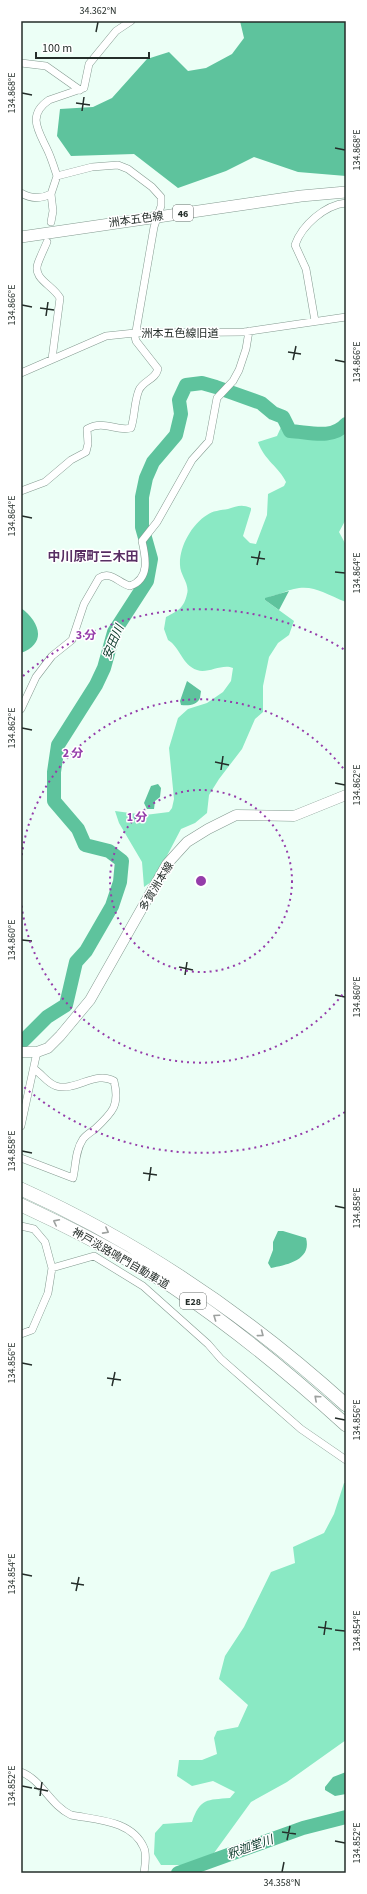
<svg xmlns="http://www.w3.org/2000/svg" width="367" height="1894" font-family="'Source Sans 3','Noto Sans JP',sans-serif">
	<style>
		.green { fill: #8ae9c4 }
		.water { fill: #5ec39d }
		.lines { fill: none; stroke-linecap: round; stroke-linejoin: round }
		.river { stroke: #5ec39d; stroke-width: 14 }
		.minor-casing { stroke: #849a90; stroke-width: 8 }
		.secondary-casing { stroke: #849a90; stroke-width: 11 }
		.primary-casing { stroke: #849a90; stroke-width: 12 }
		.motorway-casing { stroke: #849a90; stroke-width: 14 }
		.minor { stroke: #fff; stroke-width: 7 }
		.secondary { stroke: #fff; stroke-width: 10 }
		.primary { stroke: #fff; stroke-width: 11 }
		.motorway { stroke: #fff; stroke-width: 13 }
		.oneway { stroke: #9da19f }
		.ticks { fill: none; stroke: #252e2a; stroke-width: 1.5 }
		.ring { fill: none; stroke: #953daa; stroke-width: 2; stroke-dasharray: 2 4 }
		.labels { text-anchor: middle; stroke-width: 3; stroke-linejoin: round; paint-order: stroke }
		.shield { fill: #fff; stroke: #666d6a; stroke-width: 1 }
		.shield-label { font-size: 10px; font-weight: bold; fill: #252e2a }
		.street-label { font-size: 11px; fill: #252e2a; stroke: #fff }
		.water-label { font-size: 12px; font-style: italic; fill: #093728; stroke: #fff }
		.quarter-label { font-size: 13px; font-weight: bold; fill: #582e63; stroke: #fff }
		.centre { fill: #953daa; stroke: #fff; stroke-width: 2 }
		.ring-label { font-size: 12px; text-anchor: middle; font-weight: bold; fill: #953daa; stroke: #fff; stroke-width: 3; stroke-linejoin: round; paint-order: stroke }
		.neatline { fill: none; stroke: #252e2a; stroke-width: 1.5 }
		.ticks-label { font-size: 10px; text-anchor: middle; fill: #252e2a }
	</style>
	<rect width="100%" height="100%" fill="#ecfff6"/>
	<path class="green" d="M 282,425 L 289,434 L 330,436 L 346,430 L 346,511 L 345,521 L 339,532 L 346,545 L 346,602 C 320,592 310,581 282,593 C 275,596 270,595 265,600 L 294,621 L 289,635 L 278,643 L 269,657 L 263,686 L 263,712 L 255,719 L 242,749 L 219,779 L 209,795 L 207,813 L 195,823 L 181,829 L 159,871 L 151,882 L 144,887 L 142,862 L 119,823 L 115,811 L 145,815 L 169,812 L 172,808 L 174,799 L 169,748 L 178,718 L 188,709 L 207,703 L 223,692 L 231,681 L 233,668 C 222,663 208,674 197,670 C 182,665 180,647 168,640 L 164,629 L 166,617 C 178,611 184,608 187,594 C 190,584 180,575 180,565 C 179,547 192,524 207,515 C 212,511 221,510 228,509 C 237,506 242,504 251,508 L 251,510 L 243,536 L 250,543 L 256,544 L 267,515 L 268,494 L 284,486 L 286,482 C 279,467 264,460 258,442 L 277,436 Z
		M 344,1483 L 346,1483 L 346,1740 L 287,1782 L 251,1802 L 214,1853 L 187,1865 L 161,1865 L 154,1854 L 155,1833 L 163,1824 L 192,1822 C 200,1798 207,1800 230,1798 L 235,1792 L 213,1781 L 192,1786 L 177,1776 L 179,1760 L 202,1760 L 217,1754 L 214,1738 L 217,1731 L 238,1727 L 248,1705 L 219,1679 L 225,1656 L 244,1627 L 271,1572 L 295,1563 L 293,1547 L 324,1533 L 334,1514 Z"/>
	<path class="water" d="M 238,21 L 346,21 L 346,176 L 298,172 L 254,157 L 226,171 L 178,188 L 134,154 L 71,156 L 57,136 L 60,109 L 93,107 L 112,98 L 147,59 L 169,52 L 188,71 L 206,68 L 232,54 L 244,38 L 240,21 Z
		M 289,591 L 279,610 L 265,600 L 265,598 Z
		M 21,608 C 39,621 48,643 21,653 Z
		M 187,681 L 201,691 L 200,698 C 197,705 189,706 181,705 L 180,701 Z
		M 158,784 L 161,788 L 160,797 L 155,801 L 154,809 L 147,809 L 144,803 L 151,786 Z
		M 278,1231 L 283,1231 L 306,1238 C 312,1260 287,1265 271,1268 L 268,1263 L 273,1250 L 273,1242 Z
		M 346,1772 L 346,1794 L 335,1796 L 325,1790 L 325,1787 L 333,1777 Z"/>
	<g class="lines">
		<path class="river" d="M 23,1041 L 47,1017 L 66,1005 L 76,962 L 86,951 L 112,906 L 120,882 L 122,861 L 109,851 L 85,845 L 78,829 L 54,801 L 54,772 L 58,745 L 96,685 L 104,668 L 114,632 L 147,581 L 151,559 L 142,527 L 142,497 L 146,478 L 153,462 L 176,435 L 181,414 L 179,400 L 186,385 L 202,383 L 216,387 L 261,403 L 273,413 L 283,417 L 290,431 C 309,432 332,440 346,424
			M 178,1873 L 303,1828 L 346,1817"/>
		<g class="minor-casing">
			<path id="minor" d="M 21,63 L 46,66 L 80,90
				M 21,193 C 31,199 41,199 51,194
				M 51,222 L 53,211 L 51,194 L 57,176
				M 47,242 C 44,249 41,255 38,263 C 32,279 53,285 60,298 L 52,359
				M 315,321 L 306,269 L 295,245 C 302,225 325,205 346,203
				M 21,373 L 106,336 L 135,333 L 244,332 L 346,317
				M 21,491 L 45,482 L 71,460 L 86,452 L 88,444 L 87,429 C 104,419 116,432 131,428 C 135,416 134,402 139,390 C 144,380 155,380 158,369 L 136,341 L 135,337 L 154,227 L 161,206 L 161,197 L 152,187 L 128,169 L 118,165 L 92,167 L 57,176 C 54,167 51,157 47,149 C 38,130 27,115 49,100 L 84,88 L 89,64 L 116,31 L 131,21
				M 21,709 L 36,677 L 52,656 L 72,640 L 84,604 L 99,578 C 111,570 118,583 130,586 C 150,579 146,558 142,541 L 157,522 L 192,460 L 209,441 L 217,398 L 233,381 L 239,370 L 246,349 L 249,331
				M 21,1126 L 37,1052
				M 21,1158 L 73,1178 C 76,1165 75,1151 83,1139 C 86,1135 91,1132 95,1129 C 113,1112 120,1105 114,1081 C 96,1070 75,1092 56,1086 C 47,1083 42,1074 34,1069
				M 21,1226 L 34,1229 L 45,1242 L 52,1268 L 48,1293 L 32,1330 L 21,1334
				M 52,1268 L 94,1256 L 143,1286 L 208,1344 L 221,1359 L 301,1429 L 346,1460
				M 21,1772 C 42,1780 50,1805 71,1815 C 96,1820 132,1820 144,1848 C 147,1855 145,1866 144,1873"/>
		</g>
		<g class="secondary-casing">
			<path id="secondary" d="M 21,1052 L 37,1052 L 48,1048 L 60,1036 L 90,1000 L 167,864 L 187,842 L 208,829 L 236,815 L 294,816 L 346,795"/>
		</g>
		<g class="primary-casing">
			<path id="primary" d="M 21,237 L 301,196 L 346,192"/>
		</g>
		<g class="motorway-casing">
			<path id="motorway" d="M 21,1189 C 140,1243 249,1317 346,1405
				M 21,1205 C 73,1229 125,1256 173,1287 C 234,1328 291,1375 346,1425"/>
		</g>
		<use href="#minor" class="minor"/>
		<use href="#secondary" class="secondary"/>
		<use href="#primary" class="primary"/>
		<use href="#motorway" class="motorway"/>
	</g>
	<defs><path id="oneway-chevron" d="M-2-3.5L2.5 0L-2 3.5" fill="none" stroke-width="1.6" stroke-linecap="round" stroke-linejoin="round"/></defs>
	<g class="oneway">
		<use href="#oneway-chevron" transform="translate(56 1222) rotate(-153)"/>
		<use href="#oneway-chevron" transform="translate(106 1231) rotate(28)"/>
		<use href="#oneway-chevron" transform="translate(216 1317) rotate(-145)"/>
		<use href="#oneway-chevron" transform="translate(261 1334) rotate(37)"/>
		<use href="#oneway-chevron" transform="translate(317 1398) rotate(-138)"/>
	</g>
	<path class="ticks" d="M 96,32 L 98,22M 22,93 L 32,95M 76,103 L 90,105M 82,111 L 84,97M 335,148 L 345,150M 22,305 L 32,307M 40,308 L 54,310M 46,316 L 48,302M 288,352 L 301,354M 293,360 L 296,346M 335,360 L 345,362M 22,516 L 32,518M 251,557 L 265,559M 257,565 L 260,551M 335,572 L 345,573M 22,728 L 32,730M 215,762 L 229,765M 221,770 L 223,756M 335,783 L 345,785M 22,940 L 32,941M 179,967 L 193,970M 185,975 L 187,962M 335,995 L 345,997M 22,1151 L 32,1153M 143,1173 L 157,1175M 149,1181 L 151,1167M 335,1206 L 345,1208M 22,1363 L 32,1365M 107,1378 L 121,1380M 112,1386 L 115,1372M 335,1418 L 345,1420M 22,1574 L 32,1576M 71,1583 L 84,1585M 76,1591 L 79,1577M 318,1627 L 332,1629M 335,1630 L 345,1631M 324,1635 L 326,1621M 22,1786 L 32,1788M 34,1788 L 48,1791M 40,1796 L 42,1782M 282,1832 L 296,1834M 287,1840 L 290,1826M 335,1841 L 345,1843M 282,1872 L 284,1862"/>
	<g class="ring">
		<circle cx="201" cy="881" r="91"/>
		<path d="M346 990A181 181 0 0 1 21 901M21 861A181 181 0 0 1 346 772"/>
		<path d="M345 1112A272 272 0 0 1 23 1086M23 676A272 272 0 0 1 345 650"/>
	</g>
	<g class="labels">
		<g class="shield">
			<rect x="173" y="205" width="20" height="16" rx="3"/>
			<rect x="180" y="1293" width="26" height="16" rx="3"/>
		</g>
		<g class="shield-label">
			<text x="183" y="217">46</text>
			<text x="193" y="1305">E28</text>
		</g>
		<g class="street-label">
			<text transform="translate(136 219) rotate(-8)" y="4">洲本五色線</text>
			<text x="180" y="337">洲本五色線旧道</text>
			<text transform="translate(156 886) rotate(-59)" y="4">多賀洲本線</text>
			<text transform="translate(121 1258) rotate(30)" y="4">神戸淡路鳴門自動車道</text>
		</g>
		<g class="water-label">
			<text transform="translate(113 642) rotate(-67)" y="4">安田川</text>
			<text transform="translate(250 1847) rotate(-20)" y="4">釈迦堂川</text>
		</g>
		<g class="quarter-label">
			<text x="93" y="561">中川原町三木田</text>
		</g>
	</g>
	<circle cx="201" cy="881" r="6" class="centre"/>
	<g class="ring-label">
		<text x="86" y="639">3 分</text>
		<text x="73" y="757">2 分</text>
		<text x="137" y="821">1 分</text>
	</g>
	<rect width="367" height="1894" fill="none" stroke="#ffffff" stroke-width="44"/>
	<path d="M36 52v6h113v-6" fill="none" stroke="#252e2a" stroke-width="2"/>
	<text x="42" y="52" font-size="12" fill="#252e2a" stroke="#ffffff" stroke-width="3" paint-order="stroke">100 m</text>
	<rect x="22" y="22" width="323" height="1850" class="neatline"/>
	<g class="ticks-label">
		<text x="98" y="14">34.362°N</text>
		<text transform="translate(11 93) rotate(-90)" y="4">134.868°E</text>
		<text transform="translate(356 150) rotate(-90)" y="4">134.868°E</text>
		<text transform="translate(11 305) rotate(-90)" y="4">134.866°E</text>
		<text transform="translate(356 362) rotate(-90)" y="4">134.866°E</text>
		<text transform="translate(11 516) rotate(-90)" y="4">134.864°E</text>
		<text transform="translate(356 573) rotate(-90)" y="4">134.864°E</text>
		<text transform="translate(11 728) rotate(-90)" y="4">134.862°E</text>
		<text transform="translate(356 785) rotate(-90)" y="4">134.862°E</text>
		<text transform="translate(11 940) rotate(-90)" y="4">134.860°E</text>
		<text transform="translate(356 997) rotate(-90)" y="4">134.860°E</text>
		<text transform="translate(11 1151) rotate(-90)" y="4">134.858°E</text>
		<text transform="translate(356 1208) rotate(-90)" y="4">134.858°E</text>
		<text transform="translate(11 1363) rotate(-90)" y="4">134.856°E</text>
		<text transform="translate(356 1420) rotate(-90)" y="4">134.856°E</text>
		<text transform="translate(11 1574) rotate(-90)" y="4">134.854°E</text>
		<text transform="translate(356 1631) rotate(-90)" y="4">134.854°E</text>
		<text transform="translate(11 1786) rotate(-90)" y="4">134.852°E</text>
		<text transform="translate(356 1843) rotate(-90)" y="4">134.852°E</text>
		<text x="282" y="1886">34.358°N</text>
	</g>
</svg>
